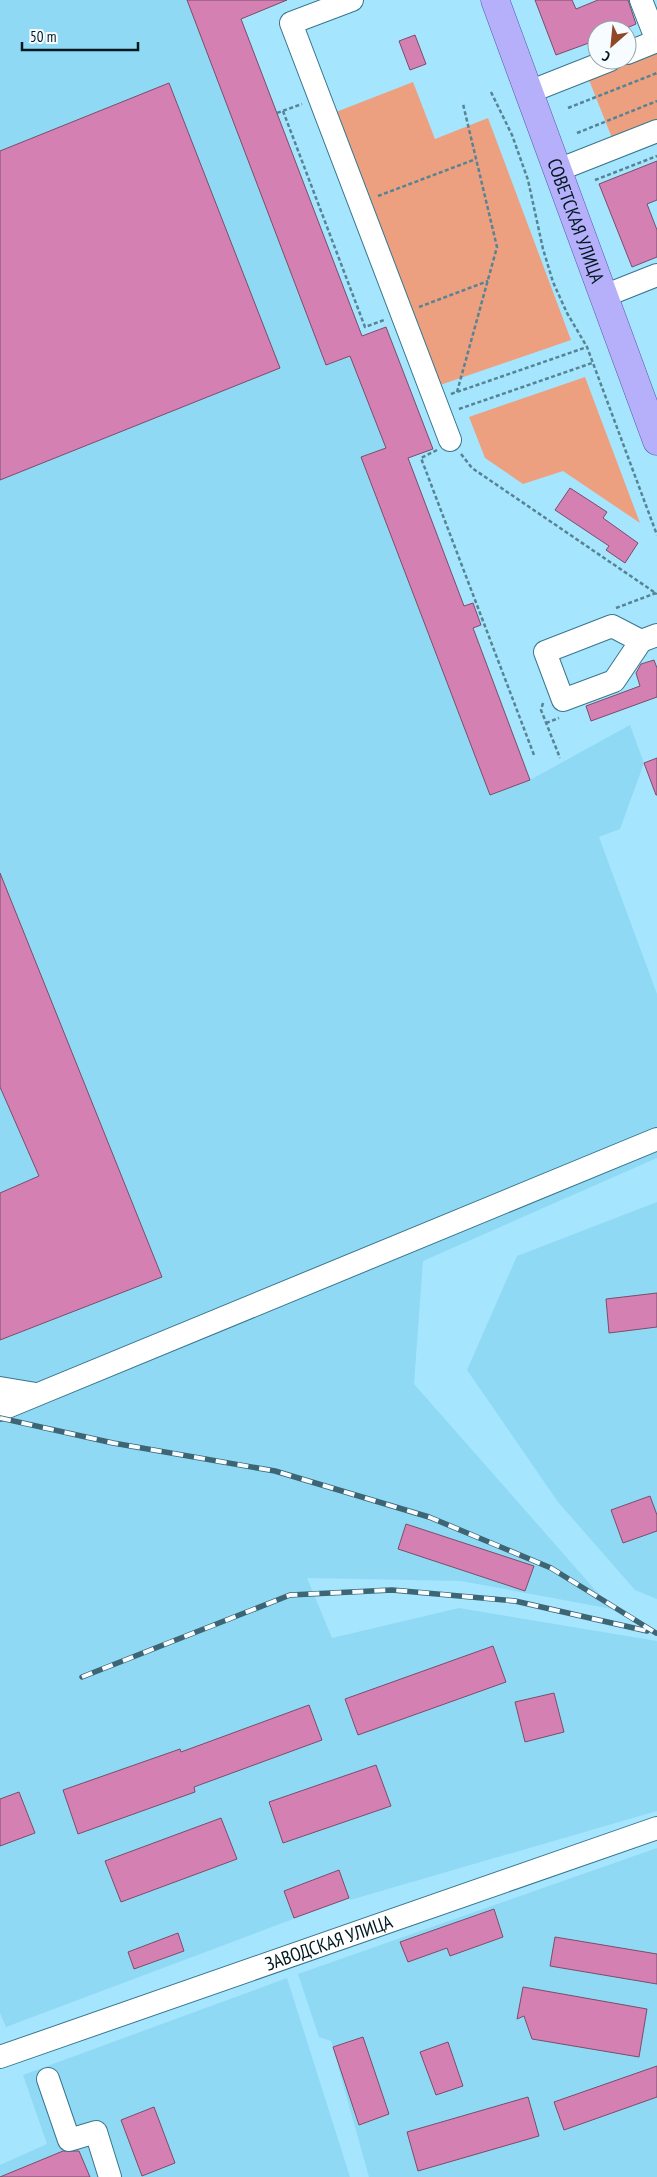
<svg xmlns="http://www.w3.org/2000/svg" width="657" height="2177" font-family="'PT Sans Narrow',sans-serif">
	<style>
		.built { fill: #90d9f5 }
		.green { fill: #eda07f }
		.building { fill: #d480b2; stroke: #7b4d68 }
		.lines { fill: none; stroke-linecap: round; stroke-linejoin: round }
		.minor-casing { stroke: #38768d; stroke-width: 24 }
		.major-casing { stroke: #5658ac; stroke-width: 29 }
		.path { stroke: #568494; stroke-width: 2.5; stroke-dasharray: 4 2.5; stroke-linecap: butt }
		.minor { stroke: #fff; stroke-width: 22 }
		.major { stroke: #b6affa; stroke-width: 28 }
		.rail-casing { stroke: #3d6573; stroke-width: 5.5 }
		.rail { stroke: #f6fcff; stroke-width: 4; stroke-dasharray: 11; stroke-linecap: butt }
		.labels { text-anchor: middle; stroke-width: 5; stroke-linejoin: round; paint-order: stroke }
		.street-label { font-size: 19px; fill: #001921; stroke: #f6fcff }
	</style>
	<rect width="100%" height="100%" fill="#a5e5fe"/>
	<path class="built" d="M 0,0 L 187,0 L 367,350 L 402,442 L 361,458 L 490,795 L 530,780 L 630,725 L 644,763 L 620,829 L 599,837 L 657,994 L 657,1158 L 423,1261 L 414,1384 L 612,1609 L 461,1581 L 307,1578 L 332,1638 L 459,1608 L 657,1641 L 657,1811 L 350,1900 L 349,1898 L 6,2027 L 0,2013 Z
		M 657,1202 L 657,1599 L 635,1590 L 558,1502 L 467,1370 L 517,1256 Z
		M 657,1848 L 657,2177 L 369,2177 L 331,2041 L 319,2037 L 298,1974 Z
		M 287,1978 L 350,2177 L 0,2177 L 0,2165 L 47,2144 L 23,2075 Z"/>
	<path class="green" d="M 657,51 L 657,123 L 612,138 L 589,80 L 592,76 Z
		M 413,82 L 435,139 L 488,118 L 571,340 L 440,385 L 336,112 Z
		M 585,377 L 640,523 L 563,471 L 523,484 L 485,458 L 469,417 Z"/>
	<path class="building" d="M 187,0 L 287,0 L 241,19 L 362,336 L 386,327 L 433,449 L 408,458 L 464,606 L 473,603 L 481,625 L 473,628 L 530,780 L 490,795 L 361,457 L 386,448 L 350,356 L 326,365 Z
		M 535,0 L 572,0 L 576,9 L 598,0 L 628,0 L 636,24 L 622,30 L 597,30 L 597,40 L 556,55 Z
		M 415,35 L 426,64 L 410,70 L 399,41 Z
		M 169,83 L 280,368 L 0,480 L 0,151 Z
		M 657,161 L 657,200 L 647,204 L 657,230 L 657,257 L 632,267 L 599,184 Z
		M 570,488 L 607,512 L 603,518 L 638,543 L 625,563 L 606,550 L 609,546 L 555,510 Z
		M 654,660 L 657,668 L 657,697 L 591,721 L 586,706 L 640,686 L 636,673 L 641,664 Z
		M 657,758 L 657,795 L 656,795 L 644,763 Z
		M 0,873 L 162,1277 L 0,1340 L 0,1193 L 39,1176 L 0,1087 Z
		M 657,1293 L 657,1327 L 609,1333 L 606,1299 Z
		M 650,1496 L 657,1515 L 657,1531 L 623,1543 L 611,1510 Z
		M 406,1524 L 534,1566 L 525,1591 L 398,1549 Z
		M 493,1646 L 506,1682 L 358,1735 L 345,1699 Z
		M 554,1693 L 564,1732 L 525,1742 L 515,1702 Z
		M 309,1705 L 322,1740 L 194,1787 L 195,1792 L 78,1834 L 63,1790 L 180,1749 L 181,1752 Z
		M 376,1765 L 391,1806 L 283,1843 L 269,1802 Z
		M 19,1792 L 35,1833 L 0,1846 L 0,1799 Z
		M 221,1818 L 237,1859 L 121,1902 L 105,1861 Z
		M 339,1870 L 349,1898 L 294,1918 L 284,1891 Z
		M 494,1909 L 503,1937 L 450,1956 L 447,1948 L 408,1962 L 400,1942 Z
		M 178,1933 L 184,1951 L 134,1969 L 128,1952 Z
		M 555,1937 L 657,1954 L 657,1984 L 550,1966 Z
		M 523,1987 L 647,2009 L 639,2057 L 532,2039 L 524,2016 L 517,2019 Z
		M 363,2037 L 389,2114 L 359,2125 L 333,2047 Z
		M 448,2042 L 463,2086 L 436,2095 L 420,2052 Z
		M 657,2066 L 657,2097 L 564,2130 L 554,2102 Z
		M 528,2097 L 539,2136 L 418,2171 L 407,2132 Z
		M 154,2107 L 175,2163 L 142,2176 L 121,2120 Z
		M 63,2151 L 79,2151 L 90,2177 L 0,2177 Z"/>
	<g class="lines">
		<g class="minor-casing">
			<g id="minor">
				<path d="M 352,0 L 291,23 L 450,440"/>
				<path d="M 641,0 L 657,41"/>
				<path d="M 627,53 L 657,41"/>
				<path d="M 529,92 L 610,60"/>
				<path d="M 558,170 L 657,131"/>
				<path d="M 604,296 L 657,275"/>
				<path d="M 641,641 L 612,626 L 545,652 L 563,700 L 614,681 L 641,641 L 657,635"/>
				<path d="M 0,1388 L 36,1394"/>
				<path d="M 0,1410 L 657,1139"/>
				<path id="s1" d="M 0,2057 L 657,1828"/>
				<path d="M 48,2079 L 69,2140 L 96,2132 L 110,2177"/>
			</g>
		</g>
		<g class="major-casing">
			<g id="major">
				<path id="s2" d="M 495,0 L 657,441"/>
			</g>
		</g>
		<path class="path" d="M 491,92 L 512,135 L 528,180 L 543,249 L 553,282 L 567,313 L 587,347 L 657,535
			M 568,108 L 657,73
			M 283,111 L 365,327 L 384,320
			M 277,113 L 302,104
			M 577,133 L 657,101
			M 595,180 L 657,156
			M 378,196 L 476,159
			M 419,307 L 488,281
			M 457,392 L 497,247 L 463,104
			M 451,394 L 587,347
			M 459,409 L 592,363
			M 437,450 L 421,458 L 534,755
			M 461,454 L 472,468 L 657,594
			M 616,608 L 656,593
			M 543,703 L 541,710 L 560,758
			M 546,723 L 559,718"/>
		<use href="#minor" class="minor"/>
		<use href="#major" class="major"/>
		<g class="rail-casing">
			<path id="rail" d="M 0,1418 L 113,1443 L 275,1471 L 429,1517 L 551,1568 L 656,1633
				M 82,1677 L 290,1595 L 392,1590 L 515,1601 L 647,1631"/>
		</g>
		<use href="#rail" class="rail"/>
	</g>
	<g class="labels">
		<g class="street-label">
			<text dy="7" stroke="none"><textPath href="#s2" startOffset="235">СОВЕТСКАЯ УЛИЦА</textPath></text>
			<text dy="7" stroke="none"><textPath href="#s1" startOffset="348">ЗАВОДСКАЯ УЛИЦА</textPath></text>
		</g>
	</g>
	<g transform="translate(612 45) rotate(207)"><circle r="24" fill="#f6fcff" stroke="#94a1a6"/>
	<path d="M0-4L9 19L0 12L-9 19Z" fill="#904826"/>
	<text y="-8" font-size="14" font-weight="bold" text-anchor="middle" fill="#001921">С</text>
	</g>
	<path d="M22 42v8h116v-8" fill="none" stroke="#001921" stroke-width="2.5"/>
	<text x="30" y="42" font-size="15" fill="#001921" stroke="#f6fcff" stroke-width="4" paint-order="stroke">50 m</text>
</svg>
